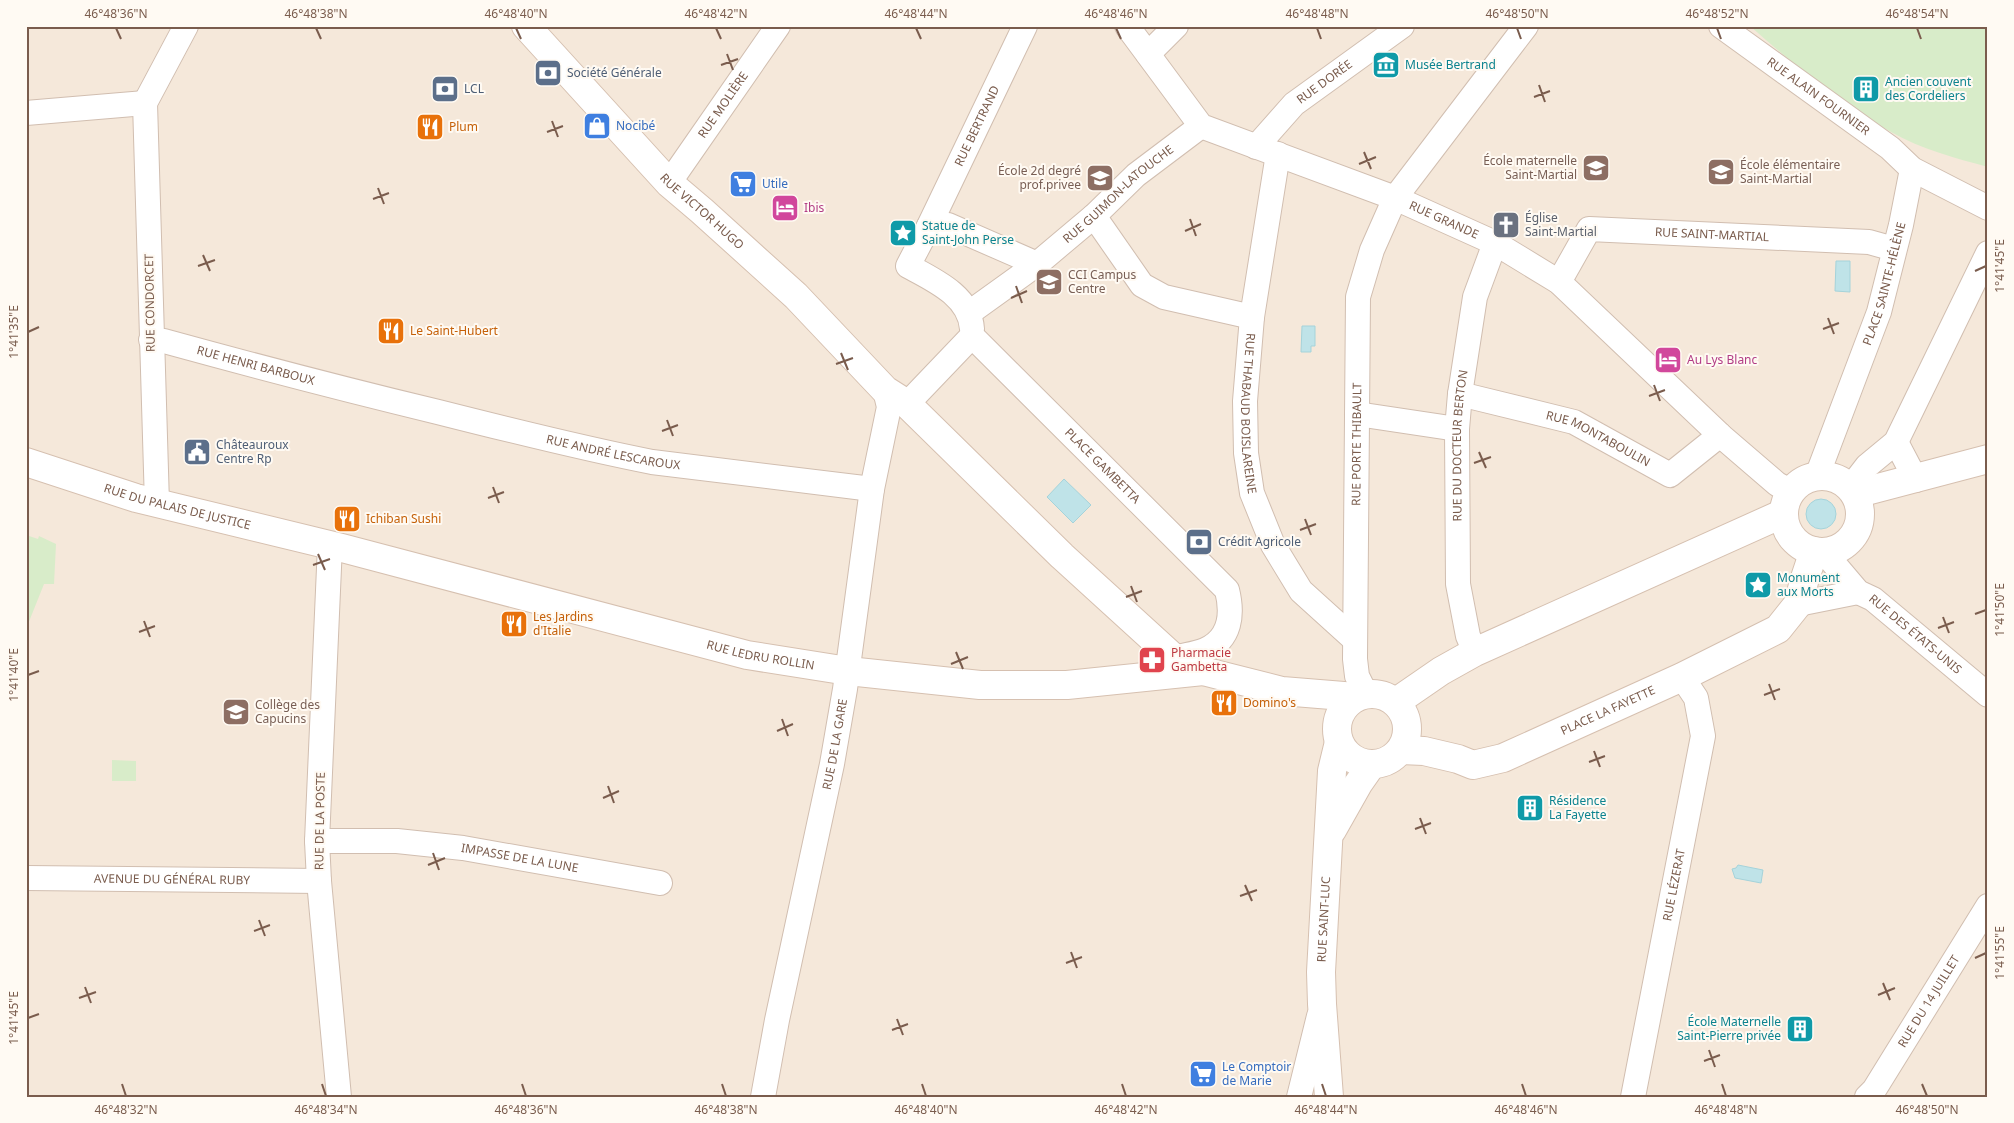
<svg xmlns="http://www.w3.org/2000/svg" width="2014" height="1123" font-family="'Noto Sans',sans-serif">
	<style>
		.residential { fill: #f5e8da }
		.green { fill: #d8ecc9 }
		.water { fill: #bfe3e8; stroke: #a5d3da }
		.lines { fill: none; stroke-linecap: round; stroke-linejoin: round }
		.minor-casing { stroke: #d1beb0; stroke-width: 26 }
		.secondary-casing { stroke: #d6c0b0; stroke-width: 30 }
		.minor { stroke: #fff; stroke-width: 24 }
		.secondary { stroke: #fff; stroke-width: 28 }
		.ticks { fill: none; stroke: #7a5c4d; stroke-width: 2 }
		.labels { text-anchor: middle; stroke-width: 4; stroke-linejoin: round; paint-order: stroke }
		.culture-label { font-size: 12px; fill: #0d838f; stroke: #fffaf3; text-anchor: start }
		.service-label { font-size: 12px; fill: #4e5e75; stroke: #fffaf3; text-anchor: start }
		.street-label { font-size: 12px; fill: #7a5c4d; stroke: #fffaf3 }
		.shop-label { font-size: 12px; fill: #366cbe; stroke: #fffaf3; text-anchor: start }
		.food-label { font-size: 12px; fill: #c56008; stroke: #fffaf3; text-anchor: start }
		.education-label { font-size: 12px; fill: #785e54; stroke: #fffaf3; text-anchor: start }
		.hotel-label { font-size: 12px; fill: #b23c85; stroke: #fffaf3; text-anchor: start }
		.worship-label { font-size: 12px; fill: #5b616d; stroke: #fffaf3; text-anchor: start }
		.health-label { font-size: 12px; fill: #be3a42; stroke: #fffaf3; text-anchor: start }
		.neatline { fill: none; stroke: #7a5c4d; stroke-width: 2 }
		.ticks-label { font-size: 12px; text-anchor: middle; fill: #7a5c4d }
	</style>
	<rect width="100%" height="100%" fill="#fdf6ec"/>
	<path class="residential" d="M 26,26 L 1988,26 L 1988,1097 L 26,1097 Z"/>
	<path class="green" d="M 1750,26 L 1988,26 L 1988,167 C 1955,158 1921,149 1891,132 C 1841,104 1793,64 1750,26 Z
		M 26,535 L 38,539 L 39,536 L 56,544 L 54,584 L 44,584 L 26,629 Z
		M 112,760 L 136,761 L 136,781 L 112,781 Z"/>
	<path class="water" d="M 1836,261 L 1850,261 L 1850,292 L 1835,291 Z
		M 1302,326 L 1315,326 L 1315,346 L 1311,346 L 1311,352 L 1301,352 Z
		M 1064,479 L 1091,505 L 1073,523 L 1047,497 Z
		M1806 514a15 15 0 1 1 30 0a15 15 0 1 1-30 0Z
		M 1738,865 L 1763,870 L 1761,883 L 1735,878 L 1732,869 L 1736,868 Z"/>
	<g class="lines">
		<g class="minor-casing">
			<g id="minor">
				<path id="s1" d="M 1127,26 L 1201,126 L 1395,198 L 1495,243 L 1559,282 L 1720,435 L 1777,484 L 1792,492"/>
				<path id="s2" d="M 1721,26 L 1890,148 L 1912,169 L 1988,208"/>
				<path d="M 1148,54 L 1176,26"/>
				<path d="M 26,113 L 145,103"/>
				<path id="s3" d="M 1256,147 L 1294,104 L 1402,26"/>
				<path id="s4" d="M 1278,154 L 1252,317 L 1245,401 L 1246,453 L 1252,493 L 1273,545 L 1301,591 L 1354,639"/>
				<path id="s5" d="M 669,183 L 778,26"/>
				<path d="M 1094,216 L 1142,285 L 1164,297 L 1252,317"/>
				<path id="s6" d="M 929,226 L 1025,26"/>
				<path id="s7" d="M 1559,282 L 1589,229 L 1869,242 L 1894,249"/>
				<path id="s8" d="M 969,313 L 1037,264 L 1094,216 L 1136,175 L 1201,126"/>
				<path d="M 972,329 C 970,296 934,280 908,266 L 929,226 L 948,225 L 1037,264"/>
				<path id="s9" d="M 972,336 L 1227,590 C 1233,614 1231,639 1205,650 C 1195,654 1184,655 1174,658"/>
				<path id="s10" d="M 151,340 L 164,341 C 255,366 347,390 438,412 C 509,430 580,448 652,462 L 872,489"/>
				<path id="s11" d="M 1460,394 L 1574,422 L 1670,475 L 1720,435"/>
				<path d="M 907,404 L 972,336"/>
				<path d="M 1357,414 L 1457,429"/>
				<path d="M 1896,442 L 1916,480"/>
				<path id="s12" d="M 1817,476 L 1879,312 L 1901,225 L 1912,169"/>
				<path d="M 1850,488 L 1867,466 L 1896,442 L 1988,253"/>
				<path d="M 157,504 L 145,103 L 186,26"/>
				<path d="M 330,545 L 317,841 L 319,881 L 339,1097"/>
				<path id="s13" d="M 1824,552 L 1858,592 L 1873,599 L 1988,695"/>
				<path d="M 1798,604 L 1858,592"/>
				<path id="s14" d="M 1475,652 L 1468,636 L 1458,584 L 1457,429 L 1460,394 L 1475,297 L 1495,243"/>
				<path id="s15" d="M 1366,694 L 1357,676 L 1355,659 L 1358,297 L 1372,250 L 1395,198 L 1526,26"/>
				<path id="s16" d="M 317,841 L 397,841 L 463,848 L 660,883"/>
				<path id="s17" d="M 26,878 L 319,881"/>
				<path id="s18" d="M 763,1097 L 777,1020 L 832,764 L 845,689 L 872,489 L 889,407 L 885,390"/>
				<path d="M 1299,1097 L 1319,1016"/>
				<path id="s19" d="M 1633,1097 L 1703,736 L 1696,698 L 1682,677"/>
				<path id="s20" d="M 1867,1097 L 1874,1090 L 1988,906"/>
			</g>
		</g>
		<g class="secondary-casing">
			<g id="secondary">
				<path id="s21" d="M 526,26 L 669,183 L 702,211 L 796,296 L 885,390 L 907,404 L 1062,556 L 1174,658 L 1203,671 L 1282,691 L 1356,697"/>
				<path id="s22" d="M 26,462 L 136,498 L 342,548 L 747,655 L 848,671 L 980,685 L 1067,685 L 1203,671"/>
				<circle cx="1822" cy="514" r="38"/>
				<path d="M 1855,494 L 1988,459"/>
				<circle cx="1372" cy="729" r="35"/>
				<path d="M 1396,702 L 1441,671 L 1475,652 L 1784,513"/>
				<path id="s23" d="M 1401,750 L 1424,751 L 1458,759 L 1473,765 L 1503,758 L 1682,677 L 1778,629 L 1798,604 L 1805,578 L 1814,551"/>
				<path d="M 1332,830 L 1358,784 L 1372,764"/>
				<path id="s24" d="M 1329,1097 L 1322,1004 L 1321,972 L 1332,771 L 1339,742"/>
			</g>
		</g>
		<use href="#minor" class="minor"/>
		<use href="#secondary" class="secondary"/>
	</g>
	<path class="ticks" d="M 116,28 L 121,39M 316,28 L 321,39M 516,28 L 521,39M 716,28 L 721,39M 916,28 L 921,39M 1116,28 L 1121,39M 1317,28 L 1321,39M 1517,28 L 1521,39M 1717,28 L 1721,39M 1917,28 L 1921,39M 727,54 L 733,70M 721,65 L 738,59M 1539,85 L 1545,102M 1534,97 L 1550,91M 552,121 L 558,137M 547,132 L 563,126M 1364,152 L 1371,169M 1359,164 L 1376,157M 378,188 L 384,204M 373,199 L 389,193M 1190,219 L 1196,236M 1185,231 L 1201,224M 203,255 L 210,271M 198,266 L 215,260M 1975,271 L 1986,266M 1016,286 L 1022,303M 1011,298 L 1027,291M 1828,318 L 1834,334M 1823,329 L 1839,323M 28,332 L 39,327M 841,353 L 848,370M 836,364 L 853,358M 1654,385 L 1660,401M 1649,396 L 1665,390M 667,420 L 673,436M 662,431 L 678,425M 1479,452 L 1486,468M 1474,463 L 1491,457M 493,487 L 499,503M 488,498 L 504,492M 1305,519 L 1311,535M 1300,530 L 1316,524M 318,554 L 325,570M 313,565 L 330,559M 1131,586 L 1137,602M 1126,597 L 1142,591M 1975,614 L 1986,610M 1943,617 L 1949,633M 144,621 L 150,637M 1938,628 L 1954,622M 139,632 L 155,626M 956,652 L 963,669M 951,664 L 968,657M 28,675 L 39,671M 1769,684 L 1775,700M 1764,695 L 1780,689M 782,719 L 788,736M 777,731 L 793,724M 1594,751 L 1600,767M 1589,762 L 1605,756M 608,786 L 614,803M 603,798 L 619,791M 1420,818 L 1426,834M 1415,829 L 1431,823M 433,853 L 439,870M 428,865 L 445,858M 1245,885 L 1252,901M 1240,896 L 1257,890M 259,920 L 265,936M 254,931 L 270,925M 1071,952 L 1077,968M 1975,958 L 1986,953M 1066,963 L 1082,957M 1883,983 L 1890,1000M 85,987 L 91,1003M 1878,995 L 1895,988M 79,998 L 96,992M 28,1018 L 39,1014M 897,1019 L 903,1035M 892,1030 L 908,1024M 1709,1050 L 1715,1067M 1704,1061 L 1720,1055M 122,1084 L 126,1096M 322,1084 L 326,1096M 522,1084 L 526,1096M 722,1084 L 726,1096M 922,1084 L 926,1096M 1122,1084 L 1126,1096M 1322,1084 L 1326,1096M 1522,1084 L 1526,1096M 1722,1084 L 1726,1096M 1922,1084 L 1927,1096"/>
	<defs>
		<g id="museum-square" transform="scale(1.4375)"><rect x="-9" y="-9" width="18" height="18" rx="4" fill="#0f9aa8" stroke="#fffaf3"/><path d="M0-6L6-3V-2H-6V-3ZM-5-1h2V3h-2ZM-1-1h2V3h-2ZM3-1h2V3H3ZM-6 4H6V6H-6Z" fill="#fff"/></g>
		<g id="bank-square" transform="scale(1.4375)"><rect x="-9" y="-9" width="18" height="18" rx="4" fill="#5c6f8a" stroke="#fffaf3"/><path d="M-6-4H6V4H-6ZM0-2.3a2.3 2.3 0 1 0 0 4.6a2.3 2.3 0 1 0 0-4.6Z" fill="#fff"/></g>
		<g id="building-square" transform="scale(1.4375)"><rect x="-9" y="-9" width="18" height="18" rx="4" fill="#0f9aa8" stroke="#fffaf3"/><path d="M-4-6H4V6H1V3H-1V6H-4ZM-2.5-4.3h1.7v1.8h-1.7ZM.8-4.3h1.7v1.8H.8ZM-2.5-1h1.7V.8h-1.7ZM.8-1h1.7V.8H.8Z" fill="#fff"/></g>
		<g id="shop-square" transform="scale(1.4375)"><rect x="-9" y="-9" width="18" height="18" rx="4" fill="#3f7fe0" stroke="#fffaf3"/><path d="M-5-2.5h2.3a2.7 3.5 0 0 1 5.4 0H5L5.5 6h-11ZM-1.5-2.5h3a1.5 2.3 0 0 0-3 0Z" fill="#fff"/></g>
		<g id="restaurant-square" transform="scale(1.4375)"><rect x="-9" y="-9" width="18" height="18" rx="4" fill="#e8710a" stroke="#fffaf3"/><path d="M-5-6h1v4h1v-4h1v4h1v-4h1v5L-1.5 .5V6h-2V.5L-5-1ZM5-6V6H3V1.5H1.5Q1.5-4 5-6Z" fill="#fff"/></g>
		<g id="school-square" transform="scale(1.4375)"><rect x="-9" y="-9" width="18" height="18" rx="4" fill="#8d6e63" stroke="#fffaf3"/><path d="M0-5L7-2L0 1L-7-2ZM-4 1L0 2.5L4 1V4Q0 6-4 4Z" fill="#fff"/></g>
		<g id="supermarket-square" transform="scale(1.4375)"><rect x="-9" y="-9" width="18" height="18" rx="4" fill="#3f7fe0" stroke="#fffaf3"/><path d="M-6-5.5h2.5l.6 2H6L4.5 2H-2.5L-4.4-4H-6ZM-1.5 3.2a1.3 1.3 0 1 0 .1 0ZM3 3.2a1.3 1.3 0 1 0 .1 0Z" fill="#fff"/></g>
		<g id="hotel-square" transform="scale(1.4375)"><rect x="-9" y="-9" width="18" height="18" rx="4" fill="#d1479c" stroke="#fffaf3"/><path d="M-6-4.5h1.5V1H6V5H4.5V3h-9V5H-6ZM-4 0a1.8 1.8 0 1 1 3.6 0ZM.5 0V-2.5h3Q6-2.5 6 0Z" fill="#fff"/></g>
		<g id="church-square" transform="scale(1.4375)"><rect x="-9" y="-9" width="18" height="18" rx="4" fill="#6b7280" stroke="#fffaf3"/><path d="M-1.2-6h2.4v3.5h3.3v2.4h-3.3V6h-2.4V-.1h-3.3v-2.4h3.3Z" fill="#fff"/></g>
		<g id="sight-square" transform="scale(1.4375)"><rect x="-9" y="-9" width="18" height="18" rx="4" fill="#0f9aa8" stroke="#fffaf3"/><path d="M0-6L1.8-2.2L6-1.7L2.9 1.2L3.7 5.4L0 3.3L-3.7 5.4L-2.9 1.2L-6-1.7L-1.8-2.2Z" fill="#fff"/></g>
		<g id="university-square" transform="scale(1.4375)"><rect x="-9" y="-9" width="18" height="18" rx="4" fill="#8d6e63" stroke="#fffaf3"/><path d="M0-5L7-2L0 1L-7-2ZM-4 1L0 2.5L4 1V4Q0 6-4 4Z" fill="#fff"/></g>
		<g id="civic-square" transform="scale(1.4375)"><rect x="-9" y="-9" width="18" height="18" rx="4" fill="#5c6f8a" stroke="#fffaf3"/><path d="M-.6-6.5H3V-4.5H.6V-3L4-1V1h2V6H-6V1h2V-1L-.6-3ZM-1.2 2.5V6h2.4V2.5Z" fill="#fff"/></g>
		<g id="pharmacy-square" transform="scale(1.4375)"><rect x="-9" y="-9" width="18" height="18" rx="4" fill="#e0444e" stroke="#fffaf3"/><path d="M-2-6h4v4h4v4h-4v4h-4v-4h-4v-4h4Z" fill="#fff"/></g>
	</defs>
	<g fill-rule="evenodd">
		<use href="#museum-square" x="1386" y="65"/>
		<use href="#bank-square" x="548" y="73"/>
		<use href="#bank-square" x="445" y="89"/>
		<use href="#building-square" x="1866" y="89"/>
		<use href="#shop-square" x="597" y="126"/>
		<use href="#restaurant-square" x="430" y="127"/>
		<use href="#school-square" x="1596" y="168"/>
		<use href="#school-square" x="1721" y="172"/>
		<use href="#school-square" x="1100" y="178"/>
		<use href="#supermarket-square" x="743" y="184"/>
		<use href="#hotel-square" x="785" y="208"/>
		<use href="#church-square" x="1506" y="225"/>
		<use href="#sight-square" x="903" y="233"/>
		<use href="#university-square" x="1049" y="282"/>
		<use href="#restaurant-square" x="391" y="331"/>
		<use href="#hotel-square" x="1668" y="360"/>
		<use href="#civic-square" x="197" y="452"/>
		<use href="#restaurant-square" x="347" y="519"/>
		<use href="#bank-square" x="1199" y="542"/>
		<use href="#sight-square" x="1758" y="585"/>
		<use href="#restaurant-square" x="514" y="624"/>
		<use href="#pharmacy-square" x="1152" y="660"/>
		<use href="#restaurant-square" x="1224" y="703"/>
		<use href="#school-square" x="236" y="712"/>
		<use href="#building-square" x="1530" y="808"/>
		<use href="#building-square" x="1800" y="1029"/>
		<use href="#supermarket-square" x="1203" y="1074"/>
	</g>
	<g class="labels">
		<g class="culture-label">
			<text x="1405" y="69">Musée Bertrand</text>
			<text x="1885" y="86">Ancien couvent<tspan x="1885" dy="14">des Cordeliers</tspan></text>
			<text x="922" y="230">Statue de<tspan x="922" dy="14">Saint-John Perse</tspan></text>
			<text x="1777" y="582">Monument<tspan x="1777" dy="14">aux Morts</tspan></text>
			<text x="1549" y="805">Résidence<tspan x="1549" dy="14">La Fayette</tspan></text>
			<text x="1781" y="1026" text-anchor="end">École Maternelle<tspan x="1781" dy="14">Saint-Pierre privée</tspan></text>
		</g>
		<g class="service-label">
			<text x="567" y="77">Société Générale</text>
			<text x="464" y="93">LCL</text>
			<text x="216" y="449">Châteauroux<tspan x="216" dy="14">Centre Rp</tspan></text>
			<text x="1218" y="546">Crédit Agricole</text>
		</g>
		<g class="street-label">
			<text dy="4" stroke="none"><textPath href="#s3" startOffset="95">RUE DORÉE</textPath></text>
			<text dy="4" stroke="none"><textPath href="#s2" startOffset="120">RUE ALAIN FOURNIER</textPath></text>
			<text dy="4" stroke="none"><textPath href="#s5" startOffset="95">RUE MOLIÈRE</textPath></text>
			<text dy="4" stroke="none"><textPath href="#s6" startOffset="111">RUE BERTRAND</textPath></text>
			<text dy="4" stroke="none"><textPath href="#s8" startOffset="191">RUE GUIMON-LATOUCHE</textPath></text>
			<text dy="4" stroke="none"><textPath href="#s21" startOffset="256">RUE VICTOR HUGO</textPath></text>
			<text dy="4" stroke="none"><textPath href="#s1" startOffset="385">RUE GRANDE</textPath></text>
			<text dy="4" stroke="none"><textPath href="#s7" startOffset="184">RUE SAINT-MARTIAL</textPath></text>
			<text dy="4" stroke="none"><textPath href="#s12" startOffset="204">PLACE SAINTE-HÉLÈNE</textPath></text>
			<text transform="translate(150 303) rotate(-91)" y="4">RUE CONDORCET</text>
			<text dy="4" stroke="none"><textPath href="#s10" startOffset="108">RUE HENRI BARBOUX</textPath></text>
			<text dy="4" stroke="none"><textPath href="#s4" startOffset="262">RUE THABAUD BOISLAREINE</textPath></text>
			<text dy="4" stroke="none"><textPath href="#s11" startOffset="146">RUE MONTABOULIN</textPath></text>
			<text dy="4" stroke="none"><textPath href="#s15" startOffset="252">RUE PORTE THIBAULT</textPath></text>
			<text dy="4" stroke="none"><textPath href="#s14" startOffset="209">RUE DU DOCTEUR BERTON</textPath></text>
			<text dy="4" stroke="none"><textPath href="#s10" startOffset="476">RUE ANDRÉ LESCAROUX</textPath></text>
			<text dy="4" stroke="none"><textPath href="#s9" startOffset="184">PLACE GAMBETTA</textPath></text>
			<text dy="4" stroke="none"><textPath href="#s22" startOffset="158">RUE DU PALAIS DE JUSTICE</textPath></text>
			<text dy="4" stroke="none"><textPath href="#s13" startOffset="124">RUE DES ÉTATS-UNIS</textPath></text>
			<text dy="4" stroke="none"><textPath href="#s22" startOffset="760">RUE LEDRU ROLLIN</textPath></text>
			<text dy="4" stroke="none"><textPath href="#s23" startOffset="220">PLACE LA FAYETTE</textPath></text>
			<text dy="4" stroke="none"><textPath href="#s18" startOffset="360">RUE DE LA GARE</textPath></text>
			<text transform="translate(320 821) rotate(-89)" y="4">RUE DE LA POSTE</text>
			<text dy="4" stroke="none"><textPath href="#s16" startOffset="204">IMPASSE DE LA LUNE</textPath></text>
			<text dy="4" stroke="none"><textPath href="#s17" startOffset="146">AVENUE DU GÉNÉRAL RUBY</textPath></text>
			<text dy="4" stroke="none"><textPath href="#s19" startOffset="216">RUE LÉZERAT</textPath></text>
			<text dy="4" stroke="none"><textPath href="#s24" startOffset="178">RUE SAINT-LUC</textPath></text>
			<text dy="4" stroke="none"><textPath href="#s20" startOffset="114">RUE DU 14 JUILLET</textPath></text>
		</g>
		<g class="shop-label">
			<text x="616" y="130">Nocibé</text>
			<text x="762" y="188">Utile</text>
			<text x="1222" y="1071">Le Comptoir<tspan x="1222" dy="14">de Marie</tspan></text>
		</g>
		<g class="food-label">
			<text x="449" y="131">Plum</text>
			<text x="410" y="335">Le Saint-Hubert</text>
			<text x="366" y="523">Ichiban Sushi</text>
			<text x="533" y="621">Les Jardins<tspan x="533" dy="14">d'Italie</tspan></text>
			<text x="1243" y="707">Domino's</text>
		</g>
		<g class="education-label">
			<text x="1577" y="165" text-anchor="end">École maternelle<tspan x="1577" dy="14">Saint-Martial</tspan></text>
			<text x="1740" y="169">École élémentaire<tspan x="1740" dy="14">Saint-Martial</tspan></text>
			<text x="1081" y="175" text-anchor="end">École 2d degré<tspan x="1081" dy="14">prof.privee</tspan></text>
			<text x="1068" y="279">CCI Campus<tspan x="1068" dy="14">Centre</tspan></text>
			<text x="255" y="709">Collège des<tspan x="255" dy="14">Capucins</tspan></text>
		</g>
		<g class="hotel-label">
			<text x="804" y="212">Ibis</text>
			<text x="1687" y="364">Au Lys Blanc</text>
		</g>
		<g class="worship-label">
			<text x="1525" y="222">Église<tspan x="1525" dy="14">Saint-Martial</tspan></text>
		</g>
		<g class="health-label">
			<text x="1171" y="657">Pharmacie<tspan x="1171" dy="14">Gambetta</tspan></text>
		</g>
	</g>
	<rect width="2014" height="1123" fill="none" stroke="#fffaf3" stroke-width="55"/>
	<rect x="28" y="28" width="1958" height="1068" class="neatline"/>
	<g class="ticks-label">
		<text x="116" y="18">46°48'36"N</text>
		<text x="316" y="18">46°48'38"N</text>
		<text x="516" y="18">46°48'40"N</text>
		<text x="716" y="18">46°48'42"N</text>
		<text x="916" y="18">46°48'44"N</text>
		<text x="1116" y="18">46°48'46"N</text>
		<text x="1317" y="18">46°48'48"N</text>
		<text x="1517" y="18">46°48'50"N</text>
		<text x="1717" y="18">46°48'52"N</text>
		<text x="1917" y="18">46°48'54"N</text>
		<text transform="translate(2000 266) rotate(-90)" y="4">1°41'45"E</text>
		<text transform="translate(14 332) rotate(-90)" y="4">1°41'35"E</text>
		<text transform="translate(2000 610) rotate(-90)" y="4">1°41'50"E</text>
		<text transform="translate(14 675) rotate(-90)" y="4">1°41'40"E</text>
		<text transform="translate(2000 953) rotate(-90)" y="4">1°41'55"E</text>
		<text transform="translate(14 1018) rotate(-90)" y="4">1°41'45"E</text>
		<text x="126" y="1114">46°48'32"N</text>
		<text x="326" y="1114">46°48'34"N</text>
		<text x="526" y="1114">46°48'36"N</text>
		<text x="726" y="1114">46°48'38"N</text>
		<text x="926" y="1114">46°48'40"N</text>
		<text x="1126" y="1114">46°48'42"N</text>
		<text x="1326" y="1114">46°48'44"N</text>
		<text x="1526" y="1114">46°48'46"N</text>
		<text x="1726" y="1114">46°48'48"N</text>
		<text x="1927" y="1114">46°48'50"N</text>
	</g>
</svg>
